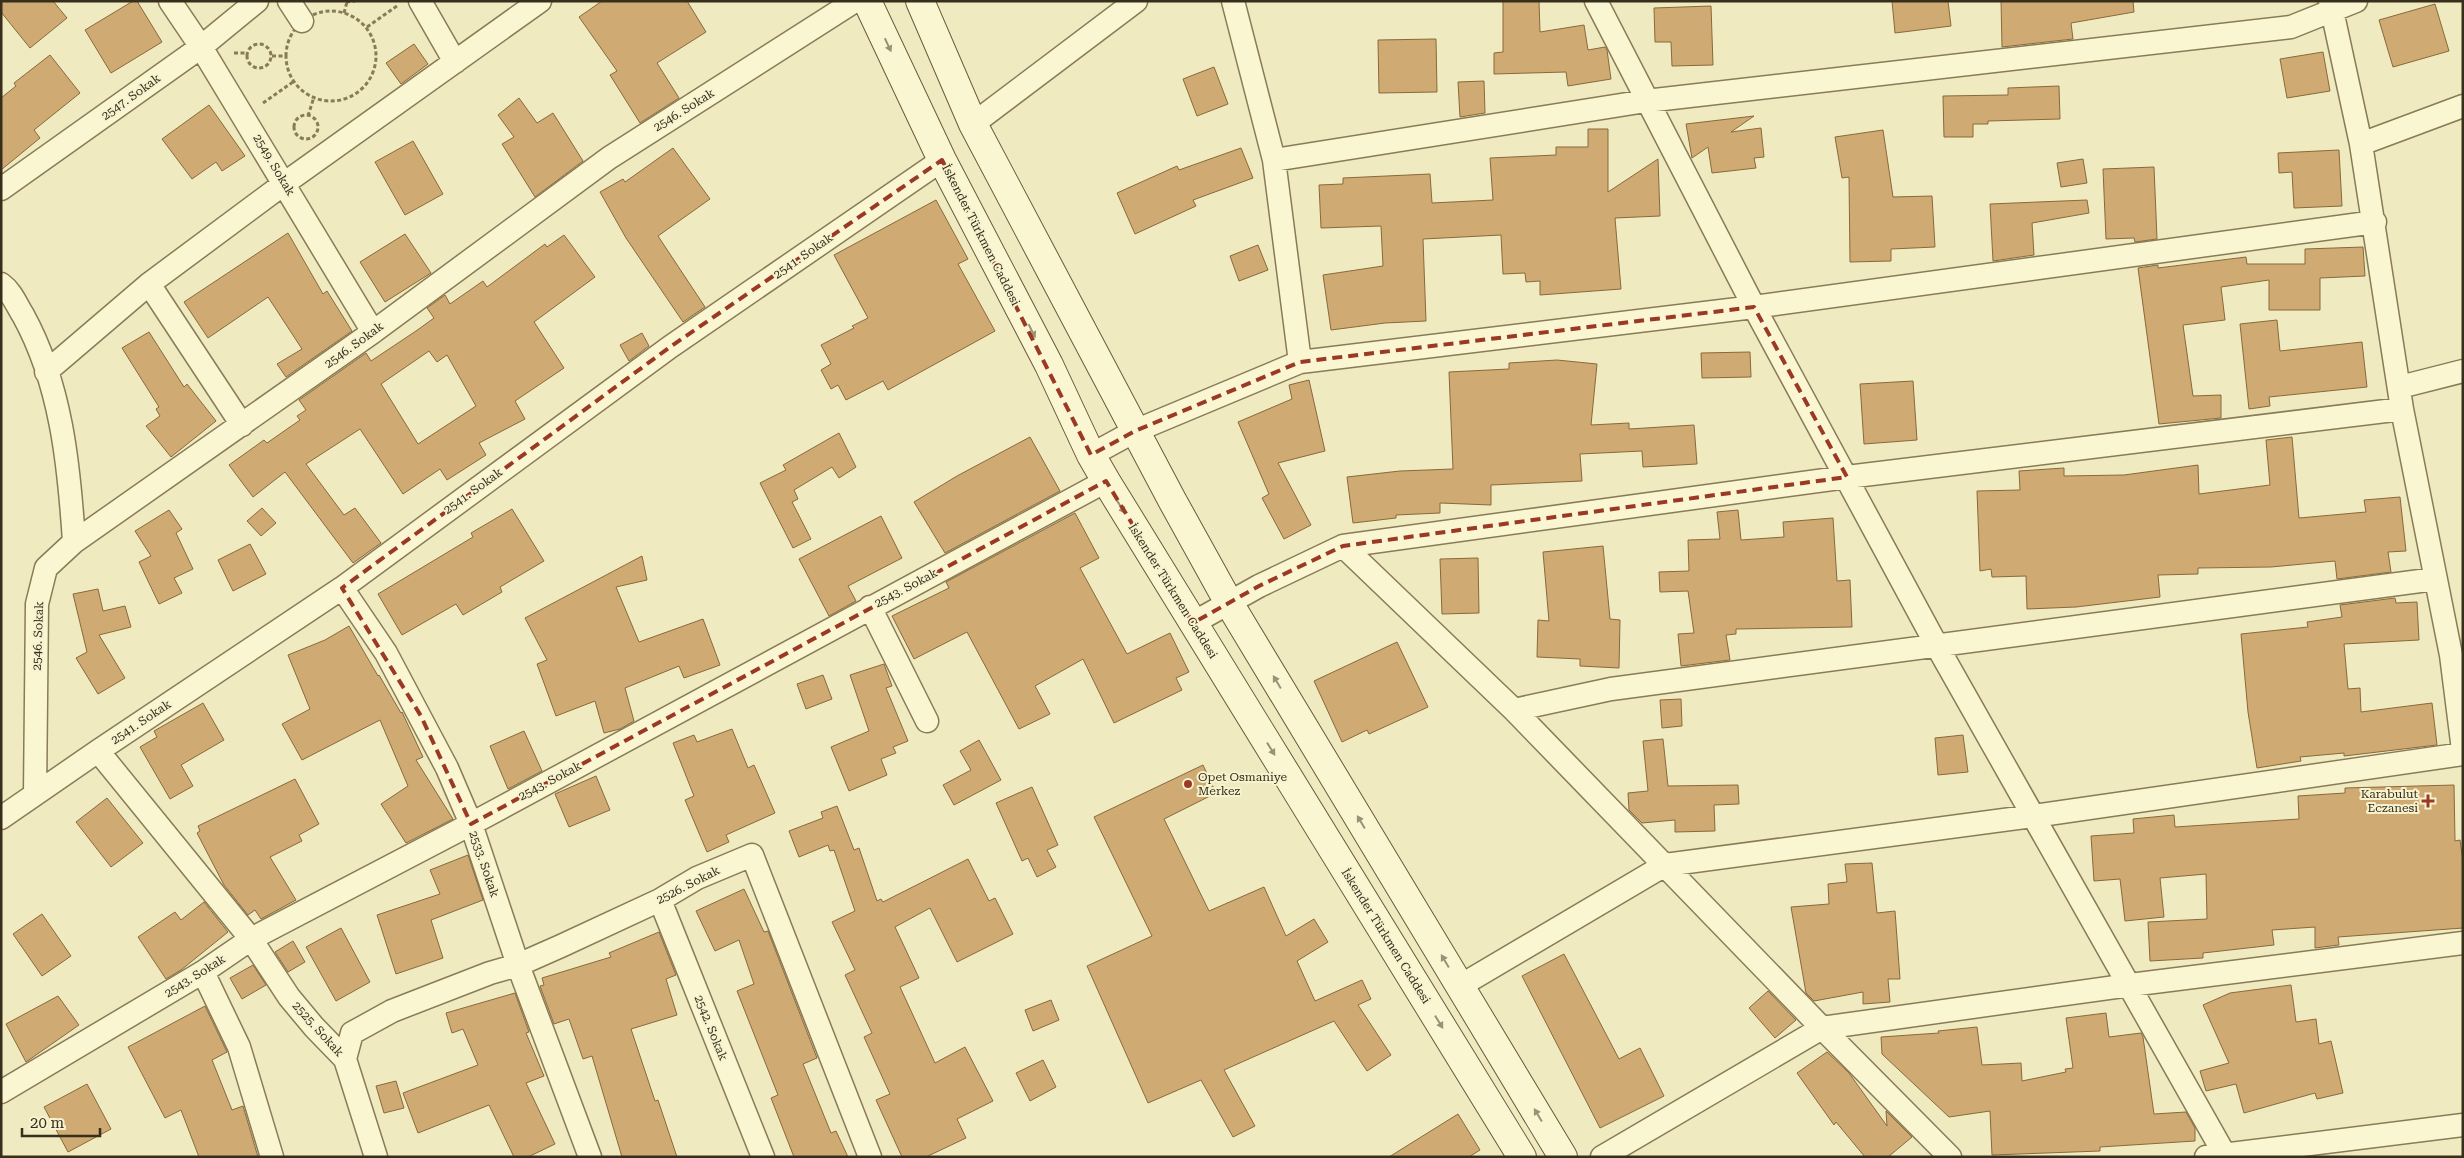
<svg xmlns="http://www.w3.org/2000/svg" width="2464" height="1158" font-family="'Roboto Serif',serif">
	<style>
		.building { fill: #cfab73; stroke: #89693b; fill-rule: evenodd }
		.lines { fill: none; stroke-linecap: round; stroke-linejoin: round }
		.minor-casing { stroke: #897b56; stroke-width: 25 }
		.secondary-casing { stroke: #6a5b3a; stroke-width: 30 }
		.path { stroke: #897b56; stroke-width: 3; stroke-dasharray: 4 2.5; stroke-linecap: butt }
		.minor { stroke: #faf6d2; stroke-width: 22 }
		.secondary { stroke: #faf6d2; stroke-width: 28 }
		.oneway { fill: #989277 }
		.marked { fill: none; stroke: #9a3924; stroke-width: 4; stroke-dasharray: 10 6; stroke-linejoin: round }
		.poi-dot { fill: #9a3924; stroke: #f7f3cf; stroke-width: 2 }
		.labels { text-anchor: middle; stroke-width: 4; stroke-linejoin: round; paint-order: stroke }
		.street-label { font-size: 12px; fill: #372e1c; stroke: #f7f3cf }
		.poi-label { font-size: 12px; fill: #372e1c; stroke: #f7f3cf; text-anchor: start }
	</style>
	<rect width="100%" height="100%" fill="#efeabf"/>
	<path class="building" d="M 1,1 L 53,1 L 67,18 L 30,48 L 1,12 Z
		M 133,1 L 137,1 L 162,42 L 111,73 L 85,30 Z
		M 602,1 L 687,1 L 706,32 L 657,63 L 679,98 L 640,123 L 610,75 L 617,71 L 579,17 Z
		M 1503,1 L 1539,1 L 1540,32 L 1584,25 L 1588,50 L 1605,47 L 1607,50 L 1611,79 L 1568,86 L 1566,72 L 1494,74 L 1494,53 L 1503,52 Z
		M 1892,1 L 1948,1 L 1951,26 L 1895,33 Z
		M 2001,1 L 2133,1 L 2134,12 L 2071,23 L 2073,39 L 2002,47 Z
		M 2435,4 L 2449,51 L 2393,67 L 2379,20 Z
		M 1711,6 L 1713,65 L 1672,66 L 1671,42 L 1655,42 L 1654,8 Z
		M 1436,39 L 1437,92 L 1379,93 L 1378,40 Z
		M 414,44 L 428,64 L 401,84 L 386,63 Z
		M 2323,52 L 2330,91 L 2287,98 L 2280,59 Z
		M 50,55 L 80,93 L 34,130 L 40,138 L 1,170 L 1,98 L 16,86 L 14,83 Z
		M 1214,67 L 1228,104 L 1197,116 L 1183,79 Z
		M 1484,81 L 1485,113 L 1460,117 L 1458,82 Z
		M 2059,86 L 2060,119 L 1988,121 L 1988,124 L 1973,124 L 1973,137 L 1944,137 L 1943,96 L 2008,95 L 2008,88 Z
		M 519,98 L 537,123 L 553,113 L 583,161 L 535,197 L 502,144 L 514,137 L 498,115 Z
		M 209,105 L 245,156 L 222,171 L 216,162 L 192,179 L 162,139 Z
		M 1754,116 L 1731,132 L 1761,128 L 1764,157 L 1754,158 L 1756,168 L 1712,173 L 1708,147 L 1692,158 L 1686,124 Z
		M 1588,129 L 1608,129 L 1608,192 L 1658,159 L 1660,216 L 1615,218 L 1621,289 L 1540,295 L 1540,281 L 1526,282 L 1525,273 L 1503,274 L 1501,235 L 1423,239 L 1426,321 L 1385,323 L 1331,330 L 1323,275 L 1383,266 L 1381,226 L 1321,228 L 1319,185 L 1343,184 L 1343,178 L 1430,174 L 1432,203 L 1493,200 L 1490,158 L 1556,155 L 1556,147 L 1588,147 Z
		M 1883,130 L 1893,197 L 1932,196 L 1935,247 L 1891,249 L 1891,261 L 1850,262 L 1849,177 L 1842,178 L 1835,137 Z
		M 413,141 L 443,194 L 405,215 L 375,162 Z
		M 673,148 L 710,199 L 658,236 L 705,307 L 683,322 L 626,238 L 600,192 L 623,179 L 625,182 Z
		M 1241,148 L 1253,178 L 1193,200 L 1196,206 L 1135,234 L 1117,193 L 1177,166 L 1179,170 Z
		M 2339,150 L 2342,206 L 2294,208 L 2292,172 L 2279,173 L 2278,153 Z
		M 2083,159 L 2087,183 L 2061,187 L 2057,163 Z
		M 2154,167 L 2157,239 L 2135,242 L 2134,238 L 2106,239 L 2103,169 Z
		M 936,200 L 968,259 L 958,264 L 995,331 L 888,390 L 883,381 L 846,400 L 838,385 L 831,389 L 821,370 L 831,364 L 821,345 L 854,328 L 852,326 L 868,318 L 834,255 Z
		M 2087,200 L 2089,213 L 2032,223 L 2034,255 L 1993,261 L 1990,204 Z
		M 288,233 L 323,294 L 327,291 L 352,331 L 286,377 L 277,364 L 302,349 L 268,297 L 208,338 L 184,302 Z
		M 405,234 L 431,273 L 385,302 L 360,262 Z
		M 564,235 L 595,277 L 534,322 L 564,368 L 515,401 L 525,419 L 479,443 L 486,455 L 447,480 L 440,469 L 403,494 L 360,429 L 306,464 L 344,515 L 355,508 L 381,543 L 353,563 L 285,472 L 253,497 L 229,465 L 264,440 L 267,443 L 300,420 L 297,416 L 306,410 L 299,400 L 366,353 L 371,361 L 416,331 L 434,318 L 427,308 L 445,295 L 450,304 L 483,281 L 487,287 L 545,244 L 547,247 ZM 429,351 L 437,362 L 447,355 L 476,406 L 418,444 L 381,384 Z
		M 1258,245 L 1268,270 L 1239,281 L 1230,256 Z
		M 2363,247 L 2365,276 L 2320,278 L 2320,310 L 2269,310 L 2269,280 L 2221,287 L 2225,320 L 2183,325 L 2193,396 L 2221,395 L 2221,418 L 2159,424 L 2138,268 L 2158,265 L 2158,268 L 2246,257 L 2247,264 L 2305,264 L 2305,249 Z
		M 2277,320 L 2280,351 L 2362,342 L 2367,387 L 2269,397 L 2270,406 L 2249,409 L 2240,324 Z
		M 149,332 L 184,387 L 187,384 L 216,421 L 171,457 L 146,426 L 160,416 L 156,409 L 159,407 L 122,348 Z
		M 642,333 L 649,346 L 629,361 L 620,345 Z
		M 1750,352 L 1751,377 L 1702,378 L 1701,353 Z
		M 1557,360 L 1597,364 L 1591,425 L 1629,423 L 1629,429 L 1694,425 L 1697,464 L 1643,467 L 1642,451 L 1580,454 L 1582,481 L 1491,485 L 1491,505 L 1440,503 L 1440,513 L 1396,515 L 1396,518 L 1353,523 L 1347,477 L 1400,471 L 1453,469 L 1449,372 L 1509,369 L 1509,363 Z
		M 1309,380 L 1325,451 L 1278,463 L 1311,525 L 1284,539 L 1262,498 L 1269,494 L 1238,422 L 1292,399 L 1289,385 Z
		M 1913,381 L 1917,440 L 1864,444 L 1860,384 Z
		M 839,433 L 856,467 L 839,478 L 832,467 L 794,490 L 798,499 L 792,502 L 811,539 L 793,548 L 760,483 L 786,470 L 783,465 Z
		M 1030,437 L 1060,491 L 945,553 L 914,502 L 957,476 Z
		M 2292,437 L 2299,518 L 2366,512 L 2364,500 L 2400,497 L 2406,551 L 2388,552 L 2391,572 L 2337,579 L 2335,561 L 2271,567 L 2198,568 L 2198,574 L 2158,575 L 2160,597 L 2076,607 L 2027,609 L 2026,576 L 1992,577 L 1991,569 L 1980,571 L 1977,491 L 2020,490 L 2019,471 L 2064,468 L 2064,476 L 2124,475 L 2198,465 L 2199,494 L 2270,485 L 2266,440 Z
		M 262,508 L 276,523 L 261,536 L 247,521 Z
		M 512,509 L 544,561 L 500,587 L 502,592 L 463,615 L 456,604 L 402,635 L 378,594 L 473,537 L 471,533 Z
		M 169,510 L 182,529 L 176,533 L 193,569 L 174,578 L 182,593 L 159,604 L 139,562 L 151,556 L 135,531 Z
		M 1738,510 L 1741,540 L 1784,537 L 1783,522 L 1833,518 L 1837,581 L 1850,580 L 1852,627 L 1736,629 L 1736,634 L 1726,635 L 1730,660 L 1681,666 L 1678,634 L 1694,633 L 1688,591 L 1660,592 L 1659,572 L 1689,571 L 1688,540 L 1720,539 L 1717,512 Z
		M 1075,513 L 1099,558 L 1080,568 L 1127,654 L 1170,633 L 1189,672 L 1176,678 L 1182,690 L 1114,723 L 1083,659 L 1035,686 L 1050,714 L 1019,729 L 967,632 L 914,659 L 892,616 L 949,588 L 946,582 Z
		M 881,516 L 902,558 L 848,586 L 856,601 L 829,616 L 799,559 Z
		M 250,544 L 266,574 L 233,591 L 218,560 Z
		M 1603,546 L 1610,619 L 1620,620 L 1619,668 L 1580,666 L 1580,659 L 1537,657 L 1538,620 L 1549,621 L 1543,552 Z
		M 642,556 L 647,580 L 616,587 L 639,642 L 703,619 L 720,665 L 684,678 L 679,666 L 625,688 L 634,721 L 620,729 L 604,733 L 595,701 L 556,716 L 537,664 L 547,660 L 525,618 Z
		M 1478,558 L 1479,613 L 1442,614 L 1440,559 Z
		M 98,589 L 103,611 L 125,606 L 131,627 L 99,635 L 125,678 L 98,694 L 76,658 L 87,652 L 73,594 Z
		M 2395,598 L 2396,603 L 2417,602 L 2419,640 L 2344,644 L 2348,689 L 2360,688 L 2361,712 L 2432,703 L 2437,745 L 2344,756 L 2344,753 L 2300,757 L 2301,761 L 2257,768 L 2248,712 L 2241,634 L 2308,627 L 2307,622 L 2342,617 L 2340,605 Z
		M 349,626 L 378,676 L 379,675 L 401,713 L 402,712 L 423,757 L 416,760 L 453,819 L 406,843 L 381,804 L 408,786 L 380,720 L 302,760 L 282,724 L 310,709 L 288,655 L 325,640 Z
		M 1397,642 L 1428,707 L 1369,734 L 1367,730 L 1342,742 L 1314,681 Z
		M 884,664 L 892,686 L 886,688 L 908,741 L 893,747 L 896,753 L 881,759 L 887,775 L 849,791 L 831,747 L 869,731 L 850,675 Z
		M 823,675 L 832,699 L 806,709 L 797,684 Z
		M 1681,699 L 1682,726 L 1662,728 L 1660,700 Z
		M 203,703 L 224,740 L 181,765 L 193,786 L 170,799 L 140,747 L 157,737 L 154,731 Z
		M 732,729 L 748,768 L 754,765 L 775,813 L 726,835 L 729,842 L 707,852 L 685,800 L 694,796 L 673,743 L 694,735 L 697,742 Z
		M 524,731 L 542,771 L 508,789 L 490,746 Z
		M 1963,735 L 1968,772 L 1938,775 L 1935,738 Z
		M 1663,739 L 1668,786 L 1738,785 L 1739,804 L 1714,805 L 1715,831 L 1675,832 L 1675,820 L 1642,823 L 1629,810 L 1628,793 L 1648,791 L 1643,741 Z
		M 979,740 L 1001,780 L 954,805 L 943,785 L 971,770 L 960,751 Z
		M 1203,765 L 1216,793 L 1164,819 L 1209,911 L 1264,887 L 1286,936 L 1314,919 L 1328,942 L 1297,961 L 1315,1001 L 1362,980 L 1371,999 L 1358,1005 L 1391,1055 L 1367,1071 L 1334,1021 L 1224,1070 L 1255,1126 L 1233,1137 L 1201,1080 L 1148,1103 L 1087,966 L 1152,936 L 1094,817 Z
		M 596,776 L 610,810 L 569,827 L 555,794 Z
		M 295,779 L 319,824 L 299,835 L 302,841 L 270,857 L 296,900 L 261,919 L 255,910 L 248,915 L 224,885 L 197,833 L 200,831 L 198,826 Z
		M 2454,785 L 2455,841 L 2460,840 L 2463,862 L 2463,928 L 2338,937 L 2339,945 L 2315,948 L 2315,927 L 2272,930 L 2274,945 L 2203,953 L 2203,958 L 2150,961 L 2148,922 L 2207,919 L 2206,874 L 2160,878 L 2164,917 L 2125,921 L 2120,879 L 2094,881 L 2091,836 L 2134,833 L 2133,819 L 2174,815 L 2175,827 L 2299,819 L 2298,796 L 2345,793 L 2345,788 Z
		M 1032,787 L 1058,845 L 1047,850 L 1056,867 L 1037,877 L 1028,858 L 1022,861 L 996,803 Z
		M 107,798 L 143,843 L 111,867 L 76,822 Z
		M 837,806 L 854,850 L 859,848 L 877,901 L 881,899 L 883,902 L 968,859 L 989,901 L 995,898 L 1013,934 L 957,962 L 930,908 L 895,927 L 919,978 L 900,987 L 935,1063 L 965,1047 L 993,1101 L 957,1119 L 966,1138 L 926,1157 L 902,1157 L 876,1100 L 890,1094 L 864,1037 L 872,1033 L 845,975 L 855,970 L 832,922 L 855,911 L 834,850 L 830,851 L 828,845 L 799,857 L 789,831 L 823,818 L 821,812 Z
		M 468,855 L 483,900 L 431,920 L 443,958 L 396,974 L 377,915 L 440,894 L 430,870 Z
		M 1872,863 L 1877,913 L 1895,911 L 1900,979 L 1888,979 L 1890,1002 L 1863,1004 L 1863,992 L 1814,1001 L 1806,993 L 1791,907 L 1829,904 L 1828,884 L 1847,882 L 1845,864 Z
		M 744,889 L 764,932 L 768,931 L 817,1058 L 803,1064 L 831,1133 L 836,1131 L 848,1157 L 794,1157 L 771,1098 L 778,1095 L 737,991 L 754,984 L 739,940 L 715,951 L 696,911 Z
		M 204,902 L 228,932 L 181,970 L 166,979 L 138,937 L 175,912 L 181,920 Z
		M 42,914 L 71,956 L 42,976 L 13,934 Z
		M 341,928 L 370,982 L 336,1001 L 306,947 Z
		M 659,932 L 676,975 L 666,979 L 677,1015 L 631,1029 L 655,1101 L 658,1100 L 677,1157 L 622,1157 L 592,1056 L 583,1059 L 569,1019 L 554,1024 L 540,986 L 544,985 L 542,978 L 611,957 L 609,953 Z
		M 293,941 L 305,962 L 288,972 L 275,952 Z
		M 1564,954 L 1619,1059 L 1640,1048 L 1664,1096 L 1600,1128 L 1522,976 Z
		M 253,965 L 266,985 L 242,999 L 230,978 Z
		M 2291,985 L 2296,1022 L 2316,1019 L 2319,1044 L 2331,1041 L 2343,1093 L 2317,1099 L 2315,1093 L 2244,1113 L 2236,1084 L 2206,1091 L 2200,1071 L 2229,1063 L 2203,1005 L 2230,993 Z
		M 1768,991 L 1796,1020 L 1775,1038 L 1749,1008 Z
		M 515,993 L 529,1032 L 526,1033 L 544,1076 L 526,1083 L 555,1144 L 528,1157 L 514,1157 L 489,1105 L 418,1133 L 403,1093 L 478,1065 L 463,1029 L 452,1033 L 446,1013 Z
		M 58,996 L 79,1025 L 26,1062 L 6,1024 Z
		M 1051,1000 L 1059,1020 L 1033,1031 L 1025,1010 Z
		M 205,1006 L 227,1052 L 212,1060 L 232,1110 L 243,1106 L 258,1157 L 199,1157 L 181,1110 L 165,1118 L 128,1047 Z
		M 2106,1013 L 2109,1037 L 2141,1033 L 2143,1037 L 2154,1114 L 2186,1112 L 2195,1128 L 2195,1141 L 2100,1147 L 2100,1151 L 1992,1155 L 1990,1111 L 1949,1117 L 1882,1054 L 1881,1037 L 1939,1033 L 1938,1031 L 1977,1027 L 1982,1065 L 2021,1063 L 2022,1081 L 2066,1072 L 2065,1069 L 2073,1068 L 2066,1018 Z
		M 1827,1052 L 1849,1073 L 1887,1126 L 1886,1111 L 1912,1137 L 1888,1157 L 1865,1157 L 1836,1122 L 1834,1125 L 1797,1073 Z
		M 1043,1060 L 1056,1087 L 1030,1101 L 1016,1073 Z
		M 396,1081 L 404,1108 L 384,1113 L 376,1086 Z
		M 87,1084 L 111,1129 L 68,1152 L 44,1107 Z
		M 1458,1114 L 1480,1150 L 1469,1157 L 1389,1157 Z"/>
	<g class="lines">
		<g class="minor-casing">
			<path id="minor" d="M 170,1 L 201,47 L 373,332
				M 289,1 L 302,21
				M 420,1 L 455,62
				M 1596,1 L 1754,307 L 1937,646 L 2226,1157
				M 2330,1 L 2361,144 L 2402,409 L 2451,655 L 2463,750
				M 973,124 L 1136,1
				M 2361,144 L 2463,106
				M 1274,160 L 1646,101 L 2291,27 L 2356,1
				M 1,189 L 201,47 L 257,1
				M 1,284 C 12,292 16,304 23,315 C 61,384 69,464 74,542
				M 149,284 L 242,425
				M 1300,362 L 1754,307 L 2375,222
				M 46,372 L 149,284 L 285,183 L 540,1
				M 2400,387 L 2463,371
				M 1091,455 L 1135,431 L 1300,362 L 1274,160 L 1233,1
				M 342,588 L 386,653 L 447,768 L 471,824 L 518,965 L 590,1157
				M 870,607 L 927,721
				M 1193,623 L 1259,586 L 1343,546
				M 1514,710 L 1611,689 L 2435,579
				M 98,751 L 251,939 L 289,997 L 314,1027 L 345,1059 L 376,1157
				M 35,794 L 37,604 L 46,568 L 74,542 L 373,332 L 609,158 L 855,1
				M 1,818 L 98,751 L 342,588 L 670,347 L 942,160
				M 660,900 L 763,1157
				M 203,972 L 239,1047 L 272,1157
				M 1460,986 L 1665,865 L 2034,816 L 2463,754
				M 345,1059 L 352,1033 L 392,1011 L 490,973 L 518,965 L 561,946 L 660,900 L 697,878 L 752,855 L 870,1157
				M 1,1092 L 203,972 L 251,939 L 471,824 L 1106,481
				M 1602,1157 L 1822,1028 L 2130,985 L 2463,943
				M 1950,1157 L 1822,1028 L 1514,710 L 1343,546 L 1847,477 L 2402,409
				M 2206,1157 L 2463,1125"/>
		</g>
		<g class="secondary-casing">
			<path id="secondary" d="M 867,1 L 942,160 L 1049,365 L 1091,455 L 1106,481 L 1522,1157
				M 920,1 L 973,124 L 1172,500 L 1229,603 L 1563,1157"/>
		</g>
		<path class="path" d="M 346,2 L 355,1
			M286 56a45 45 0 1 1 90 0a45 45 0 1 1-90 0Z
			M 344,13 L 347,2
			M 367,27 L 397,6
			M247 56a12 12 0 1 1 24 0a12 12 0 1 1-24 0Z
			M 234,53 L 247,53
			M 272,56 L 285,56
			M 263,103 L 293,82
			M294 127a12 12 0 1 1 24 0a12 12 0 1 1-24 0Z
			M 308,116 L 314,97"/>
		<use href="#minor" class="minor"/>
		<use href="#secondary" class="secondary"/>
	</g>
	<defs><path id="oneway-solid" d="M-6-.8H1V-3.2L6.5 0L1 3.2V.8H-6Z" transform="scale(1.25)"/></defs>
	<g class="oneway">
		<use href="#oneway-solid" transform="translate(888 45) rotate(65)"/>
		<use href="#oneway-solid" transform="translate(1032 331) rotate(63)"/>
		<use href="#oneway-solid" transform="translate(1121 507) rotate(58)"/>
		<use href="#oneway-solid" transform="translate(1277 682) rotate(-121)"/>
		<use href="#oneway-solid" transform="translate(1271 749) rotate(58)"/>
		<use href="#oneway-solid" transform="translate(1361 822) rotate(-121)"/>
		<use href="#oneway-solid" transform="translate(1445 961) rotate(-121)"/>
		<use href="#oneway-solid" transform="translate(1439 1022) rotate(58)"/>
		<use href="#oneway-solid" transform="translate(1538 1115) rotate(-121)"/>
	</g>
	<path class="marked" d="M 942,160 L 1091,455 L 1135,431 L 1300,362 L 1754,307 L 1847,477 L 1343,546 L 1259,586 L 1193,623 L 1106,481 L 471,824 L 421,716 L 342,588 L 670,347 Z"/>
	<g class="poi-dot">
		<circle cx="1188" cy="784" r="5"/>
		<path d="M2425.5 793.5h5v5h5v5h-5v5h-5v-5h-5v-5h5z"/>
	</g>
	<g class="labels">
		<g class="street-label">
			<text transform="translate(131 97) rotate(-36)" y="4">2547. Sokak</text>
			<text transform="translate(684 110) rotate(-32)" y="4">2546. Sokak</text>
			<text transform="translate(274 165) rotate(59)" y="4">2549. Sokak</text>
			<text transform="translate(981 235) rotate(63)" y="4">İskender Türkmen Caddesi</text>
			<text transform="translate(803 256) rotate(-35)" y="4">2541. Sokak</text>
			<text transform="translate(354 345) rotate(-36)" y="4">2546. Sokak</text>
			<text transform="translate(473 491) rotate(-36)" y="4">2541. Sokak</text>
			<text transform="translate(906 588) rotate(-28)" y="4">2543. Sokak</text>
			<text transform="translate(1173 591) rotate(58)" y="4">İskender Türkmen Caddesi</text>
			<text transform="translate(38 636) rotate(-88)" y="4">2546. Sokak</text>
			<text transform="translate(141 722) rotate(-34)" y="4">2541. Sokak</text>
			<text transform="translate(550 781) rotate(-28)" y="4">2543. Sokak</text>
			<text transform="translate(484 864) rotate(71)" y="4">2533. Sokak</text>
			<text transform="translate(688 885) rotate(-27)" y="4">2526. Sokak</text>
			<text transform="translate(1386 936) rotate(58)" y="4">İskender Türkmen Caddesi</text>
			<text transform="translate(195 976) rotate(-32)" y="4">2543. Sokak</text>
			<text transform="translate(711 1028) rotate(68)" y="4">2542. Sokak</text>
			<text transform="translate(318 1029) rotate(48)" y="4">2525. Sokak</text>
		</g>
		<g class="poi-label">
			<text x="1198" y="781">Opet Osmaniye<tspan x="1198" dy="14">Merkez</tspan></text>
			<text x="2418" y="798" text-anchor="end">Karabulut<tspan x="2418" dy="14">Eczanesi</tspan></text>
		</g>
	</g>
	<rect width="2464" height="1158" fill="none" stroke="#372e1c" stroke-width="5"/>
	<path d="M22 1128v8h78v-8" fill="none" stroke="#372e1c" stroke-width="2.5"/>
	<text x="30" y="1128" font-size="15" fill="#372e1c" stroke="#f7f3cf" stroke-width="4" paint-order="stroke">20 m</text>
</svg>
